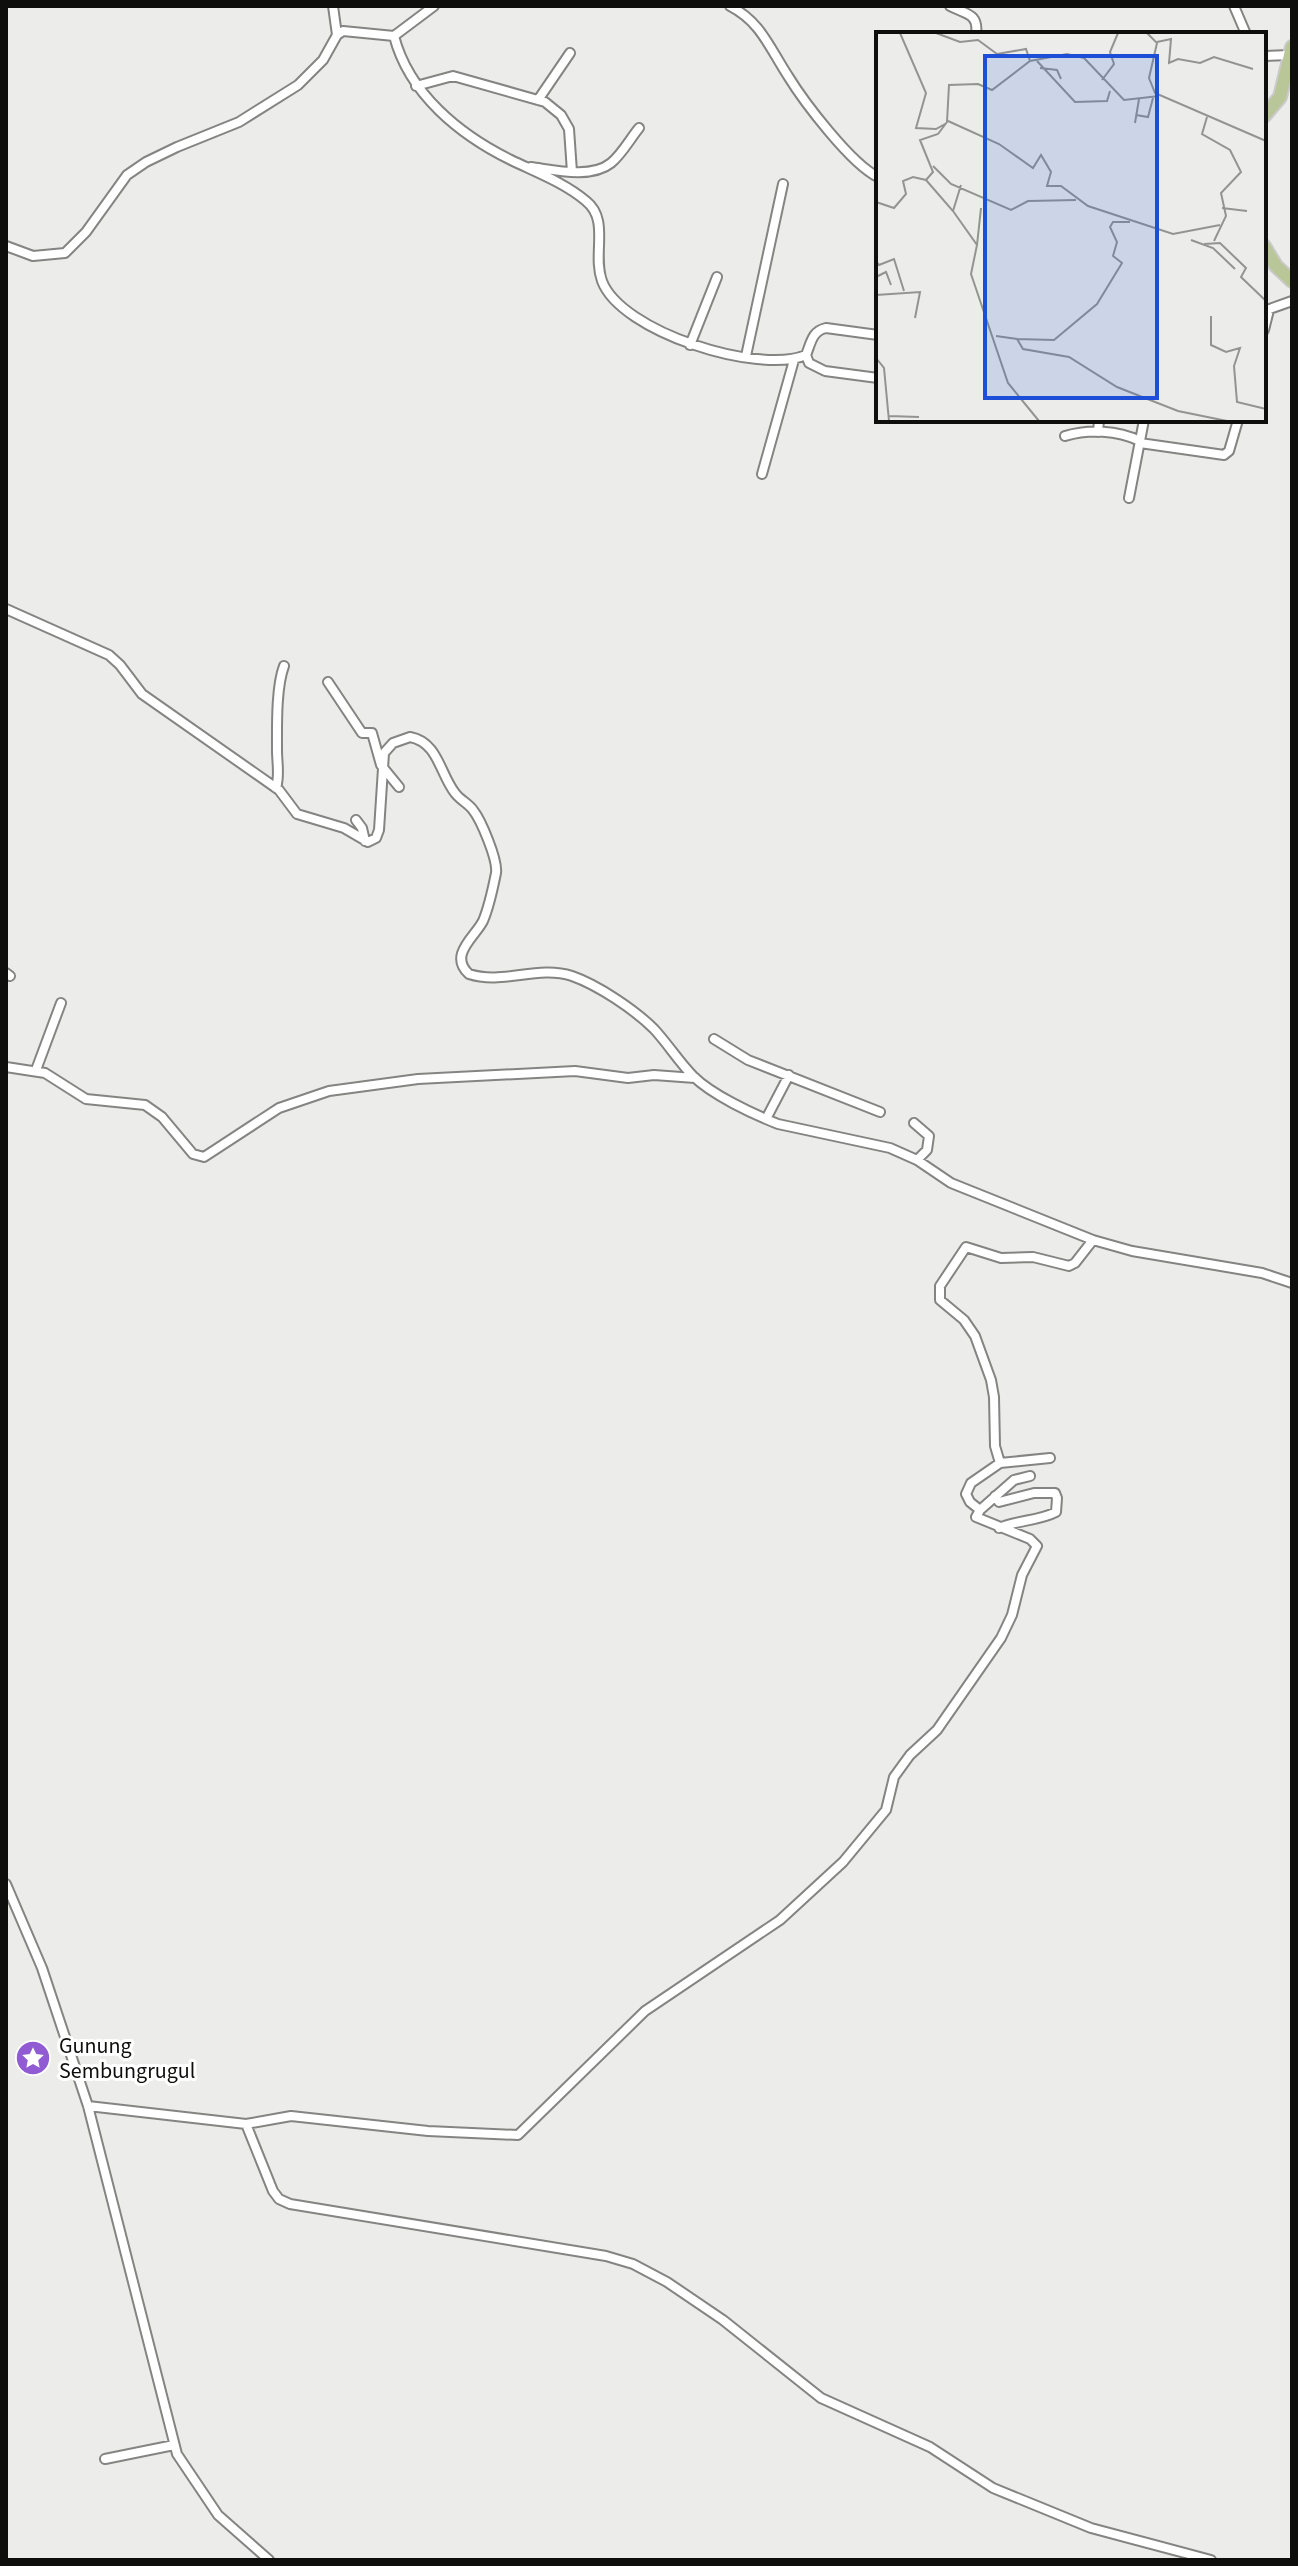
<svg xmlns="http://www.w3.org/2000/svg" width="1298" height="2566" font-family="'Source Sans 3',sans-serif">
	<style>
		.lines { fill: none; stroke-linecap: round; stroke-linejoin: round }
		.street-casing { stroke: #848582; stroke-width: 12 }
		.primary-casing { stroke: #cacaca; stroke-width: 16 }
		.street { stroke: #fff; stroke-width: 8 }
		.primary { stroke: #b9c697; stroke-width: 12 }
		.labels { text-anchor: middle; stroke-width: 6; stroke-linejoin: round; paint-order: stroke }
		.poi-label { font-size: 22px; fill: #0e0e0d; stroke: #fff; text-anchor: start }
		.inset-road { fill: none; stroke: #939492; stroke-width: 2 }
		.view { fill: #1d4ed8; fill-opacity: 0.15; stroke: #1d4ed8; stroke-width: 4 }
		.inset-edge { fill: none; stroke: #0e0e0d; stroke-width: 4 }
	</style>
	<rect width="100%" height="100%" fill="#ecedea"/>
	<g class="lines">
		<g class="street-casing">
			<path id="street" d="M 333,6 L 337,35
				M 730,6 C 761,22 769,47 788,76 C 804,102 851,164 878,177
				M 950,6 C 965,14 979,13 976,34
				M 1234,6 L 1246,34
				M 394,36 C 409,94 460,135 511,160 C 536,172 565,183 586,201 C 610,220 592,254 602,281 C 621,332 759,375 806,355 C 811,343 812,331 826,328 L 878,335
				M 1264,56 L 1290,55
				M 416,86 L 453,76 L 545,102 L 561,115 L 569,129 L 572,172
				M 538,100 L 570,53
				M 531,167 C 554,170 591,179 611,163 C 622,154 630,139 639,128
				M 6,246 L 33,256 L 65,253 L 86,232 L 127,175 L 146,162 L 177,147 L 239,122 L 298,85 L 323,60 L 337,35 L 343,31 L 394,36 L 434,6
				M 1264,311 L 1292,301
				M 1264,330 L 1269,310
				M 690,345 L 717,277
				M 806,355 L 809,363 L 825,371 L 878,378
				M 746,356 L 783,184
				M 1098,432 L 1099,420
				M 1065,436 C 1089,429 1117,430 1140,441
				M 1140,443 L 1224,455 L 1229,451 L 1238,420
				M 762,474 L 794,360
				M 1129,498 L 1144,420
				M 6,609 L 109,655 L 120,665 L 142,694 L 279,790 L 297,814 L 344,828 L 368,842 L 376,838 L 379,830 L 384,753 L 393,743 L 410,737 C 438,742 440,774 455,793 C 460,800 468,803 473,810 C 481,820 498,860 496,873 C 493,888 489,907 483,921 C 475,937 448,955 469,974 C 503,985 537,965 572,976 C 598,985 635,1010 654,1029 C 668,1044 679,1062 693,1076 C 712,1095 753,1114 778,1124 L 890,1148 L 917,1160 L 951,1183 L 1093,1240 L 1132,1251 L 1262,1273 L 1292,1283
				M 328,682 L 362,733 L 372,733 L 381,765 L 399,787
				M 276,788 C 280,775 277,764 277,750 C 277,727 276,687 284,666
				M 356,820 L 362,828 L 365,841
				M 6,973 L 10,976
				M 714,1039 L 748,1060 L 880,1112
				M 6,1067 L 45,1073 L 86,1099 L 145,1105 L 162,1117 L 193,1154 L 204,1157 L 279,1108 L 329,1091 L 418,1079 L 575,1071 L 628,1078 L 654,1075 L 695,1078
				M 36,1070 L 61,1003
				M 766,1119 L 789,1075
				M 914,1123 L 929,1136 L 927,1150 L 917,1160
				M 1000,1463 L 1050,1458
				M 995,1496 L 999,1502 L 1034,1493 L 1055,1493 L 1057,1498 L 1056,1512 C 1039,1521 1017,1520 999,1528
				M 980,1510 L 1014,1480 L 1030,1476
				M 6,1884 L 42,1968 L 88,2106 L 177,2454 L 218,2515 L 269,2560
				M 88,2106 L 246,2124 L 273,2191 L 279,2199 L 290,2204 L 606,2256 L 633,2264 L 667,2282 L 723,2320 L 821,2398 L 930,2447 L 993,2488 L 1091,2528 L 1211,2560
				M 246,2124 L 291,2116 L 428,2131 L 518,2135 L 645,2011 L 780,1920 L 843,1862 L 886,1810 L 894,1777 L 910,1755 L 937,1730 L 1001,1638 L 1012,1615 L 1022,1575 L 1037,1546 L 1030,1539 L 976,1517 L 980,1510 L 970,1502 L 966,1494 L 971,1483 L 1000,1463 L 995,1446 L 994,1397 L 991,1380 L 975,1336 L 964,1320 L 940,1300 L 940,1286 L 966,1247 L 1001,1258 L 1033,1257 L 1069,1266 L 1075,1263 L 1093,1240
				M 105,2459 L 174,2445"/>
		</g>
		<g class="primary-casing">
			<path id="primary" d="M 1264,116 L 1280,97 L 1292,47
				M 1264,246 L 1276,266 L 1292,281"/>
		</g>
		<use href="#street" class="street"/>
		<use href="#primary" class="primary"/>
	</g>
	<defs>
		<g id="sight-disc" transform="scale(1.8)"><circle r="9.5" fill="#905bd3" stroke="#fff"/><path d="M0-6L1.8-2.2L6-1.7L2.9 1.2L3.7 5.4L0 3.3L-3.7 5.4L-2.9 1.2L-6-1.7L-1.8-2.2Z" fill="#fff"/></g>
	</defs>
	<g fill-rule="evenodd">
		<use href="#sight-disc" x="33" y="2058"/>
	</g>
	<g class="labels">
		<g class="poi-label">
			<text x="59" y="2053">Gunung<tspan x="59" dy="25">Sembungrugul</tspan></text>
		</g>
	</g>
	<g transform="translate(876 32)">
		<rect width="390" height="390" fill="#ecedea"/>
		<path class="inset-road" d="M 24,1 L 50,61 L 40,96 L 60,97 L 69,92M 60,1 L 84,10 L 102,8 L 121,22 L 150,17 L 154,29M 271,1 L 281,11 L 273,46 L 279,61 L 390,109M 281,10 L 295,7 L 293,31 L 302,27 L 324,31 L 338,25 L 377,37M 161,29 L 199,70 L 231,69 L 234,59M 164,36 L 181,38 L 185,47M 226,48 L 238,32 L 234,20 L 242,1M 260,83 L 272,85 L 277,66M 331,85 L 326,102 L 354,118 L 365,140 L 345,161 L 350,184 L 338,209M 72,89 L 123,112 L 157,136 L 165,123 L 175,140 L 171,154 L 185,154 L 212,174 L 297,202 L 344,193M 259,91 L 263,67M 57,134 L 75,152 L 135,178 L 152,169 L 200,168M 50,148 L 57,140 L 44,108 L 62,102 L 71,90 L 73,53 L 102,52 L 116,58 L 154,29 L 191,22 L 208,26 L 248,68 L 283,64M 0,170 L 18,176 L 30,162 L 27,149 L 37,145 L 50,148 L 77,179 L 101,213 L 95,242 L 132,351 L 163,389M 346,176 L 371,179M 77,179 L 85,153M 315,208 L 337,216 L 359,237M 328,212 L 344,211 L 370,236 L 365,245 L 390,269M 101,213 L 105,176M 0,229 L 3,233 L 18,227 L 28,259M 0,245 L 10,240 L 15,253M 0,263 L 44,260 L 39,286M 335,284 L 335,313 L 350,320 L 364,316 L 358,334 L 361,370 L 390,377M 120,304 L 141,307 L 147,317 L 193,325 L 241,355 L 302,379 L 351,389M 141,307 L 178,308 L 221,272 L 246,231 L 237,224 L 241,210 L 234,195 L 237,190 L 254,190M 0,326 L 8,336 L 13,389M 13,384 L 43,385"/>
		<path class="view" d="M 109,24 L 281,24 L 281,366 L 109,366 Z"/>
		<rect width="390" height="390" class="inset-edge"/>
	</g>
	<rect width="1298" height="2566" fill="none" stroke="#0e0e0d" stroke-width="16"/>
</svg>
